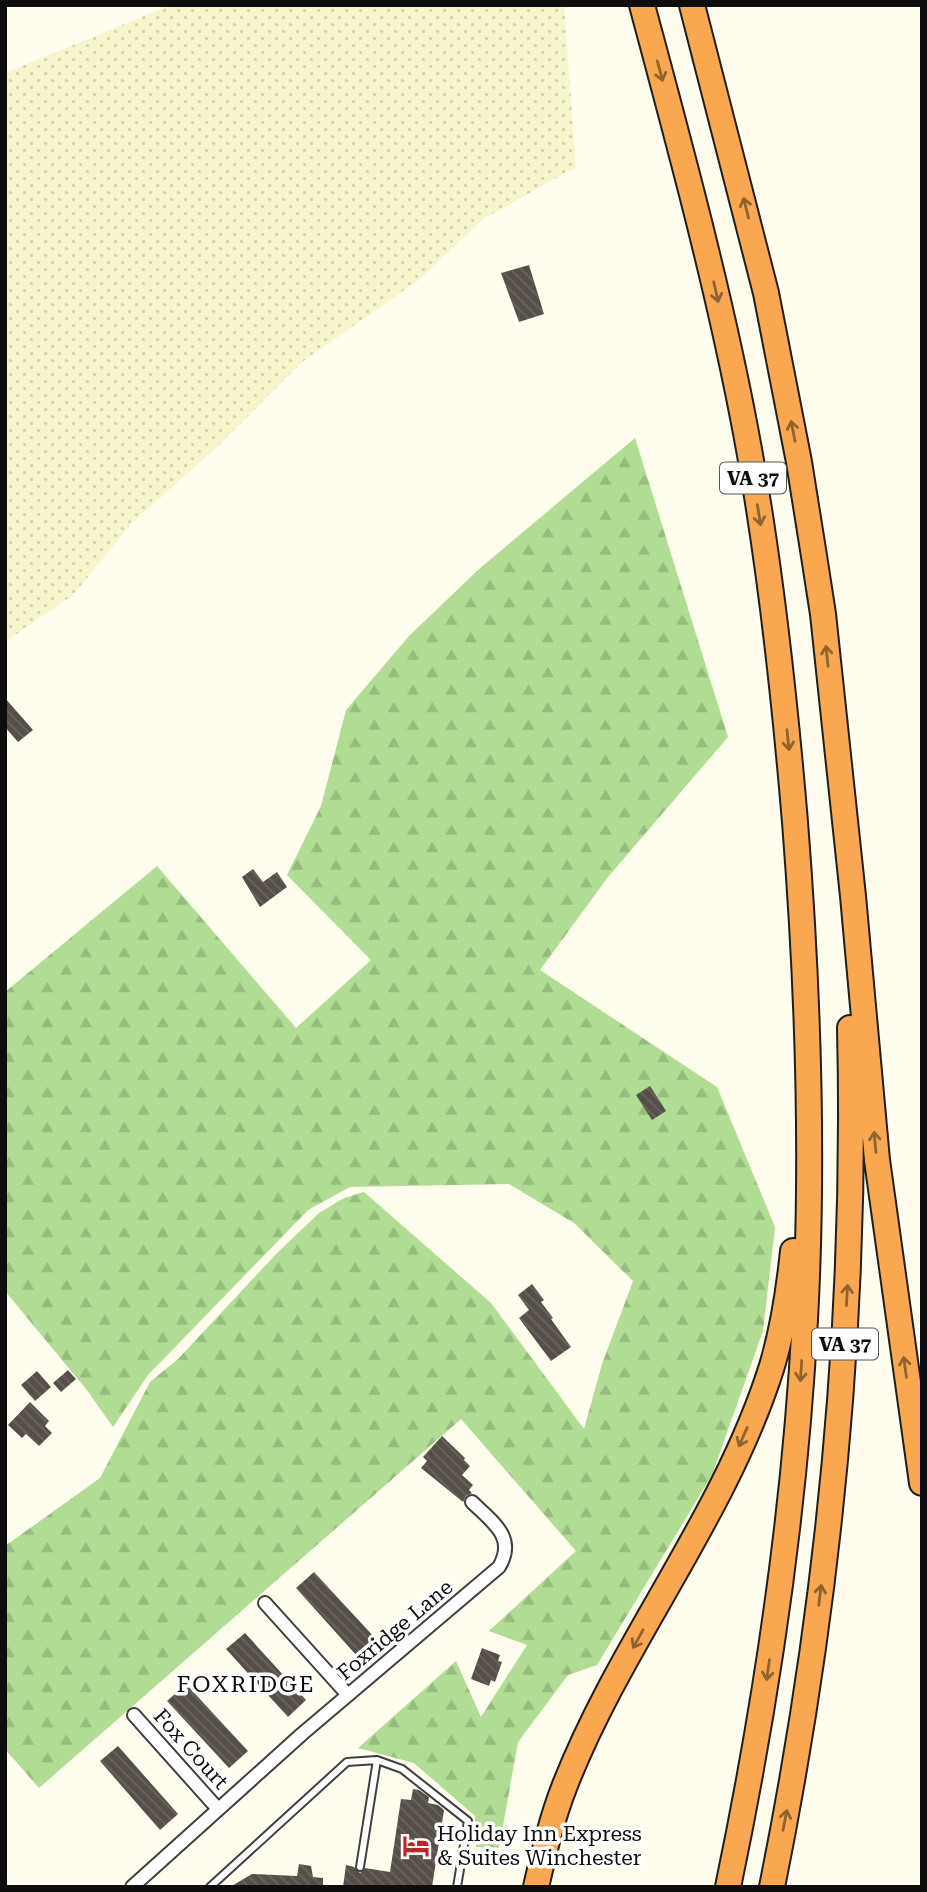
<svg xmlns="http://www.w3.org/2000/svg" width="927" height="1892" font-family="'Roboto Serif',serif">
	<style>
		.farmland { fill: url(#farmland-dots) }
		.forest { fill: url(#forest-firs) }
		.building { fill: url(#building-back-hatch) }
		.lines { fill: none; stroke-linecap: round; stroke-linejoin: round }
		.service-casing { stroke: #404040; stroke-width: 10 }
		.minor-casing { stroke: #404040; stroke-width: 16 }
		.motorway-casing { stroke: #1e1e1e; stroke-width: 28 }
		.service { stroke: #fff; stroke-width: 6 }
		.minor { stroke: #fff; stroke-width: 12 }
		.motorway { stroke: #f9a850; stroke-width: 24 }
		.oneway { stroke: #8f6232 }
		.labels { text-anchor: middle; stroke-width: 7; stroke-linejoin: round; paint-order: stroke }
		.shield { fill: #fff; stroke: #565656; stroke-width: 2 }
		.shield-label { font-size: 19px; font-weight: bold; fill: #0d0d0d }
		.street-label { font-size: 21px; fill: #0d0d0d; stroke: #fff }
		.poi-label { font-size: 21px; fill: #0d0d0d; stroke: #fff; text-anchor: start }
		.neighbourhood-label { font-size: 23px; letter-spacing: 2px; fill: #0d0d0d; stroke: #fff }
	</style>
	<defs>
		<pattern id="farmland-dots" width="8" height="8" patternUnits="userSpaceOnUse" patternTransform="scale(1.75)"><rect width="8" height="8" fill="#f6f5cc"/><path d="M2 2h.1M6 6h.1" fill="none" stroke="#d2d1ae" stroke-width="1.8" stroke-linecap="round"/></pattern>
		<pattern id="forest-firs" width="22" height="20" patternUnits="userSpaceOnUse" patternTransform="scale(1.75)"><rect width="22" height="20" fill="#b0dc94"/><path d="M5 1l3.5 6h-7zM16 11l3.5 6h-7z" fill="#96bc7e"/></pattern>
		<pattern id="building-back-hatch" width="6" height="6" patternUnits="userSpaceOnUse" patternTransform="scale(1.75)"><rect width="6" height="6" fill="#564f49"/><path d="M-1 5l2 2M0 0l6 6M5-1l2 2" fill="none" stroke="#69645f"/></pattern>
	</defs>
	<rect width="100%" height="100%" fill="#fffded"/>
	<path class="farmland" d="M 171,5 L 564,5 L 576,167 L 483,219 L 420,279 L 302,362 L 217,447 L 132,523 L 73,595 L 5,642 L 5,73 Z"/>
	<path class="forest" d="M 635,438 L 728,737 L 608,877 L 540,970 L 717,1087 L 775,1227 L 763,1331 L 712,1475 L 597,1665 L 568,1675 L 518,1742 L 499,1848 L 476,1847 L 475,1816 L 414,1763 L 358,1748 L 456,1661 L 481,1717 L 527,1645 L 489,1631 L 576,1551 L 461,1419 L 39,1788 L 5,1749 L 5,1546 L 100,1478 L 150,1382 L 178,1359 L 277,1253 L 319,1213 L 344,1198 L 364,1192 L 491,1303 L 584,1429 L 602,1364 L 633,1281 L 574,1223 L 509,1184 L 350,1187 L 308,1210 L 148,1375 L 113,1427 L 86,1389 L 5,1291 L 5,992 L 157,866 L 296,1028 L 371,960 L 287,875 L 321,806 L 346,710 L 409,636 L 479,569 Z"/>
	<path class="building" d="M 529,265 L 544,314 L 519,322 L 501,273 Z
		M 5,698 L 33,730 L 18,742 L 5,727 Z
		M 253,869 L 263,882 L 277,872 L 287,887 L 260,907 L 242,877 Z
		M 650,1086 L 666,1111 L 652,1120 L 636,1095 Z
		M 532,1284 L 544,1300 L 541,1302 L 553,1318 L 551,1319 L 571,1347 L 551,1361 L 519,1318 L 529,1310 L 518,1295 Z
		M 68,1370 L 76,1379 L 61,1392 L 53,1383 Z
		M 37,1371 L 51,1387 L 35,1401 L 21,1385 Z
		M 30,1402 L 49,1421 L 45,1426 L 52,1433 L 39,1446 L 26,1434 L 22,1438 L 8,1425 Z
		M 442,1436 L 465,1458 L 464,1460 L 470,1466 L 462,1475 L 473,1485 L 469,1490 L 472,1493 L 466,1496 L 463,1502 L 421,1468 L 427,1461 L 423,1457 Z
		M 314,1572 L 376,1639 L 357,1656 L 296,1588 Z
		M 245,1633 L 306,1700 L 288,1717 L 226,1649 Z
		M 482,1648 L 500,1655 L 498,1661 L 502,1662 L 495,1682 L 491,1680 L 489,1686 L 471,1679 Z
		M 186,1684 L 248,1751 L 229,1768 L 167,1701 Z
		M 118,1746 L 178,1814 L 160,1830 L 100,1761 Z
		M 413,1789 L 419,1790 L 429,1797 L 428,1803 L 438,1805 L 444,1810 L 432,1887 L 343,1887 L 346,1865 L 354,1867 L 360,1873 L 365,1868 L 390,1872 L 401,1799 L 411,1800 Z
		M 299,1864 L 311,1866 L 313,1877 L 323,1878 L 323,1887 L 230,1887 L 252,1874 L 297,1876 Z"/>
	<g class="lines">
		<g class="service-casing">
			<path id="service" d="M 360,1867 L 377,1760
				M 210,1887 L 347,1762 L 377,1760 L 402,1769 L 468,1821 L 457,1887"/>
		</g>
		<g class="minor-casing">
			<path id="minor" d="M 265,1603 L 348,1695
				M 134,1715 L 218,1809
				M 132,1887 L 302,1734 L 499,1567 C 517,1537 492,1522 472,1502"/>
		</g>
		<g class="motorway-casing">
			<path id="motorway" d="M 642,5 C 680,147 719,289 746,433 C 770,561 784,691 795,822 C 808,987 814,1153 805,1319 C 795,1510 767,1700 728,1887
				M 692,5 L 766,293 L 799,462 L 814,556 L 823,614 L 853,896 L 877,1160 L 922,1483
				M 536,1887 C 544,1852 552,1818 565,1785 C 622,1640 725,1516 772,1366 C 783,1329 789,1290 793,1251
				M 772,1887 C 829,1604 857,1317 850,1028"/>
		</g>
		<use href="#service" class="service"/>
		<use href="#minor" class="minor"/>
		<use href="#motorway" class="motorway"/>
	</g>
	<defs><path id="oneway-shaft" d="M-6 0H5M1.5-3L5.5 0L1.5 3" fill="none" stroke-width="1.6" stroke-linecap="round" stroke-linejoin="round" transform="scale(1.75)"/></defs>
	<g class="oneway">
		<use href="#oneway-shaft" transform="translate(660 71) rotate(75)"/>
		<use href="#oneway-shaft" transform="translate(746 208) rotate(-104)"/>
		<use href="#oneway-shaft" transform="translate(716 292) rotate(77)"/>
		<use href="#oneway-shaft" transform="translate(793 431) rotate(-101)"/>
		<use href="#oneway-shaft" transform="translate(759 515) rotate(81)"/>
		<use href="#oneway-shaft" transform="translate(827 656) rotate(-96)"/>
		<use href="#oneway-shaft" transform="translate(788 740) rotate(84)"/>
		<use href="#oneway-shaft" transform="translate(875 1142) rotate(-95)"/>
		<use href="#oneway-shaft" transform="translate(847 1295) rotate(-87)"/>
		<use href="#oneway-shaft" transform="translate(905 1367) rotate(-98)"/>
		<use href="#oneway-shaft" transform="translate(801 1371) rotate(94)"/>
		<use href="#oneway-shaft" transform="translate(743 1437) rotate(114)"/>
		<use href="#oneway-shaft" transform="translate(820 1595) rotate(-83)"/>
		<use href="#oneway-shaft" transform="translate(638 1639) rotate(119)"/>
		<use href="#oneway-shaft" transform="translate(768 1670) rotate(98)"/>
		<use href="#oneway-shaft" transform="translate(785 1820) rotate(-79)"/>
	</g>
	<defs>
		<g id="hotel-bare" transform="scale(2.1)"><path d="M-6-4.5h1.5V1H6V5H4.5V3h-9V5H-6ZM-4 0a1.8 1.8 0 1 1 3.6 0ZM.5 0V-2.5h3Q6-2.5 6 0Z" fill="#c22320" stroke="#fff" stroke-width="2.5" paint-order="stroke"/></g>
	</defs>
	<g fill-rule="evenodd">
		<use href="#hotel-bare" x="416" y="1846"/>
	</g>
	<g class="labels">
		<g class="shield">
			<rect x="720" y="462.5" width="66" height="31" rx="5"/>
			<rect x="812" y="1328.5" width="66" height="31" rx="5"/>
		</g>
		<g class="shield-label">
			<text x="753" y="485">VA 37</text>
			<text x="845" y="1351">VA 37</text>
		</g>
		<g class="street-label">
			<text transform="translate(395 1630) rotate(-40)" y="7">Foxridge Lane</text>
			<text transform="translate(191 1749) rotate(48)" y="7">Fox Court</text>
		</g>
		<g class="poi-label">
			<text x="437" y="1841">Holiday Inn Express<tspan x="437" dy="24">&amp; Suites Winchester</tspan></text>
		</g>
		<g class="neighbourhood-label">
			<text x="246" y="1692">FOXRIDGE</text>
		</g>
	</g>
	<rect width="927" height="1892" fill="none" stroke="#0d0d0d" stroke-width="14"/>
</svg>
